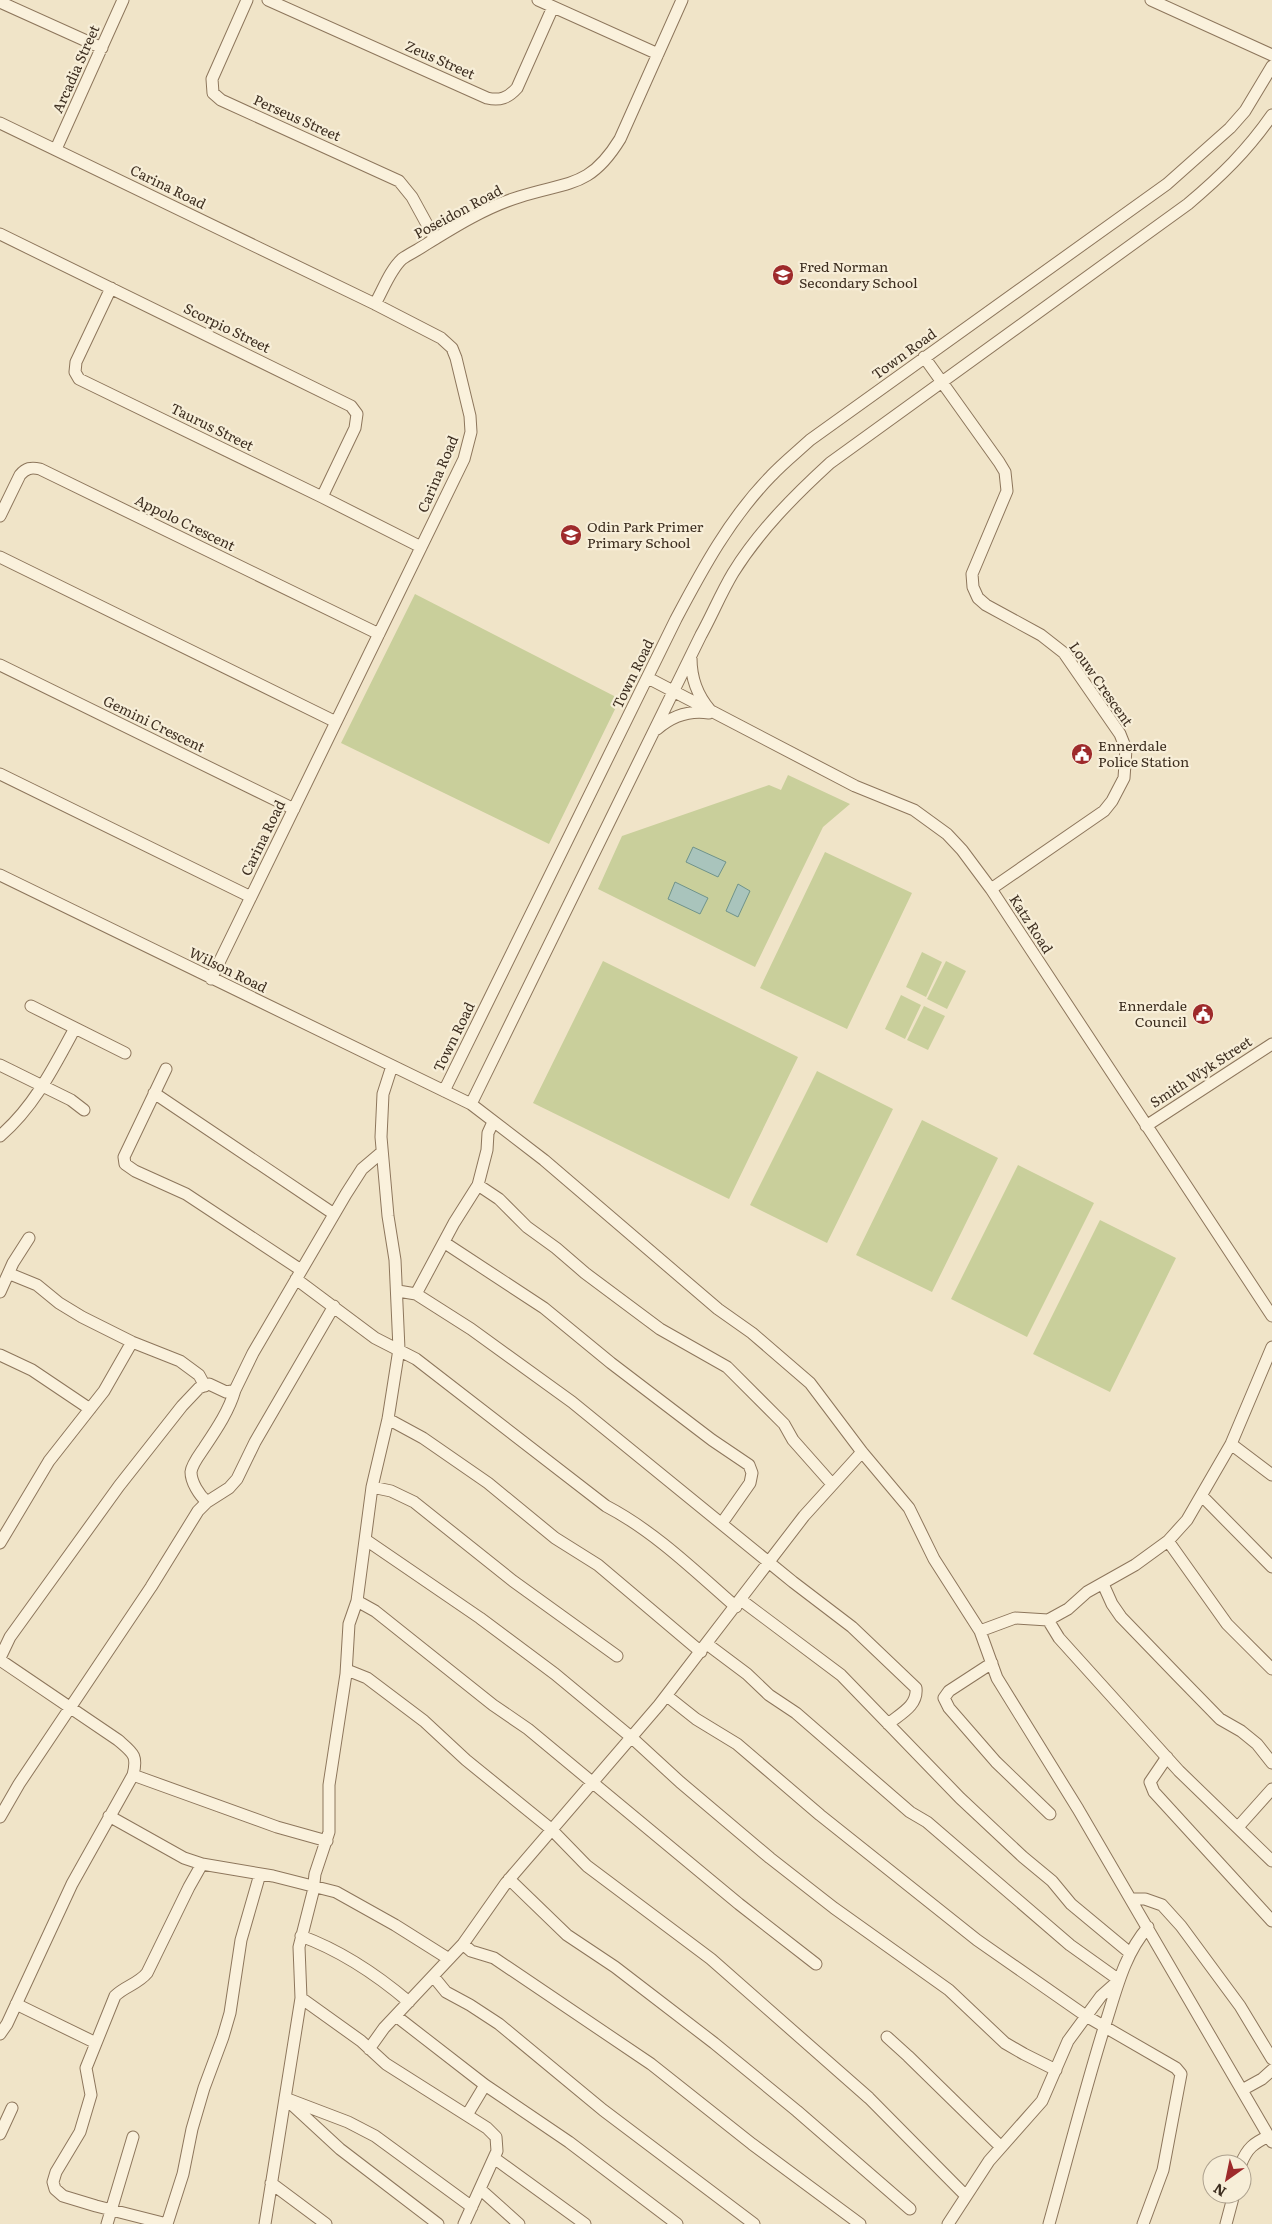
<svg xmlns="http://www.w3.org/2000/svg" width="1272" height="2224" font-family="Literata,serif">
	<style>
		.green { fill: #c9cf9b }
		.water { fill: #a9c4bc; stroke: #6f938a }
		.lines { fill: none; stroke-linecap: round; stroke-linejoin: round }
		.minor-casing { stroke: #8d765c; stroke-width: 13 }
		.minor { stroke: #faf1dc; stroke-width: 11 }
		.labels { text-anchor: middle; stroke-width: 4.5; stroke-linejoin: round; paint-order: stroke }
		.street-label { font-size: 14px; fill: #3d2e20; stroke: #f7eed8 }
		.poi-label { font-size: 14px; fill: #3d2e20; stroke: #f7eed8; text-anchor: start }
	</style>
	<rect width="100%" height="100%" fill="#f0e4c8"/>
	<path class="green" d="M 415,594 L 620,699 L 549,844 L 341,743 Z
		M 788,775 L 850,804 L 823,827 L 755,967 L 598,889 L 622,836 L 769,785 L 781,790 Z
		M 825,852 L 912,893 L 847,1029 L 760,988 Z
		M 922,952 L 942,962 L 926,997 L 906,987 Z
		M 603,961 L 798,1057 L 729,1199 L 533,1103 Z
		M 946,961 L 966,971 L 947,1009 L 927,999 Z
		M 901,995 L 921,1005 L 905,1039 L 885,1029 Z
		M 924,1006 L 945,1016 L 928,1050 L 907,1040 Z
		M 817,1071 L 893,1109 L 827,1243 L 750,1205 Z
		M 922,1120 L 998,1158 L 932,1292 L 856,1255 Z
		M 1018,1165 L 1094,1203 L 1027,1337 L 951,1299 Z
		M 1100,1220 L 1176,1258 L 1110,1392 L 1033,1354 Z"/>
	<path class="water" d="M 693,847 L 726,862 L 718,877 L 686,862 Z
		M 675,882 L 708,898 L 700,914 L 668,899 Z
		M 738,884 L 750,891 L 738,917 L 726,911 Z"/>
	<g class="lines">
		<g class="minor-casing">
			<path id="minor" d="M 247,0 L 212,79 L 213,93 L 221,100 L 399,181 L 412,197 L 435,239
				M 268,0 L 487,98 C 500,101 508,98 517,88 L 553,7
				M 538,0 L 658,54
				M 1151,0 L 1272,55
				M 0,2 L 102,48
				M 0,123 L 375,304 L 441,338 L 452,348 L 456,358 L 470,416 L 471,432 L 464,459 L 211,979
				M 56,149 L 123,0
				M 0,234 L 351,406 L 357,414 L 355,428 L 322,497
				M 111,288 L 76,362 L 75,372 L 79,379 L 322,497 L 421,547
				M 375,304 C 383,290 390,270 402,259 C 409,254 418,250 425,245 C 454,227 486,207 519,197 C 569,181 590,188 620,139 L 682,0
				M 924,357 L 999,462 L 1005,472 L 1007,491 L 972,574 L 973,587 L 978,598 L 986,605 L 1041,635 L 1064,653 L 1120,734 L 1126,749 L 1124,778 L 1112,801 L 1104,811 L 991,889
				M 0,516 L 20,475 C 26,468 31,467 40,469 L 379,634
				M 0,557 L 336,722
				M 691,658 C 691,678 697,695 710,710
				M 0,665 L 294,809
				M 648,678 L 855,786 L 914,810 L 947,834 L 962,850 L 991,889 L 1272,1316
				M 657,729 C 672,716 690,710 709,713
				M 0,774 L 251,897
				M 0,875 L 471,1104 L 544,1160 L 718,1309 L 752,1333 L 810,1383 L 862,1452 L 909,1508 L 934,1559 L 980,1631 L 997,1678 L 1078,1809 L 1272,2142
				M 31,1006 L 125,1053
				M 0,1065 L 71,1100 L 84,1110
				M 166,1069 L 124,1157 L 125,1164 L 135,1171 L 186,1194 L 301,1270
				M 444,1091 L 676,619 C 703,568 730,518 771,476 C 783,463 797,452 810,440 L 1167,184 L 1230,128 L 1245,111 L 1272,66
				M 154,1093 L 334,1214
				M 471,1104 L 701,635 C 712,615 721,593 733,573 C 759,531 794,496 830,463 L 1188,204 C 1221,176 1247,151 1272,115
				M 1146,1126 L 1272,1044
				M 0,1136 C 34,1107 54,1067 75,1028
				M 478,1185 L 499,1199 L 527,1227 L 556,1248 L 585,1273 L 660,1329 L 727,1367 L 784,1424 L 793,1440 L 832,1484
				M 445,1243 L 544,1308 L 611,1363 L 712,1440 L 749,1465 L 752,1473 L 750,1483 L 722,1523
				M 10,1274 L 37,1285 L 59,1303 L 82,1317 L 132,1342 L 180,1361 L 199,1375 L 205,1386
				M 296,1279 L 375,1338 L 416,1359 L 606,1506 C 654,1531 695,1571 736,1607
				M 398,1291 L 416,1294 L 471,1329 L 572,1402 L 793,1582 L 852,1627 L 916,1688 C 918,1706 900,1714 888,1724
				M 0,1292 L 13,1263 L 29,1238
				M 416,1294 L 454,1223 L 478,1185 L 487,1150 L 488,1133 L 493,1122
				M 0,1355 L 32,1370 L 90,1409
				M 388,1419 L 423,1438 L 488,1483 L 555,1538 L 598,1565 L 701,1652
				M 1231,1444 L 1272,1475
				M 372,1487 L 391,1491 L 414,1502 L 513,1581 L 617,1656
				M 1202,1496 L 1272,1567
				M 207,1502 C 199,1495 191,1482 191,1472 C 192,1464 200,1454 204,1448 C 216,1430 229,1411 235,1390
				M 366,1540 L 480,1618 L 555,1674 L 631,1737 L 680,1782 L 770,1858 L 834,1908 L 949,1990 L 1005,2043 L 1024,2054 L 1056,2070
				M 1168,1541 L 1227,1624 L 1272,1669
				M 0,1543 L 49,1461 L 104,1391 L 132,1342
				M 1103,1584 L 1112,1604 L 1121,1617 L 1178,1676 L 1220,1719 L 1241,1731 L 1257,1744 L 1272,1763
				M 741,1600 L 841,1675 L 960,1798 L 1023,1857 L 1052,1881 L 1071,1904 L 1130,1953
				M 357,1601 L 375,1611 L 493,1705 L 528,1729 L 739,1904 L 816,1964
				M 1048,1620 L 1059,1638 L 1179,1771 L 1272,1861
				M 980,1631 L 1015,1618 L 1048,1620 L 1068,1609 L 1087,1592 L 1135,1565 L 1168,1541 L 1187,1520 L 1231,1444 L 1272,1347
				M 707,1644 L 747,1674 L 769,1695 L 796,1713 L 910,1812 L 927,1822 L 1070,1945 L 1119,1980 L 1101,1996 L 1068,2041 L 1042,2101 L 989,2161 L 948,2224
				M 0,1658 L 10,1637 L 119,1486 L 182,1406 L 199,1388 L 209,1384 L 226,1392 L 235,1390 L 253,1353 L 346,1194 L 362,1169 L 382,1152
				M 0,1660 L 118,1740 C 133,1753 138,1755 133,1775 L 72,1884 L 7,2024 L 0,2034
				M 992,1663 L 949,1691 L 944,1698 L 949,1708 L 996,1762 L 1050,1814
				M 347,1670 L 367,1678 L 424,1721 L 466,1760 L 551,1829 L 587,1866 L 711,1959 L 869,2098 L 966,2196
				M 667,1696 L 696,1719 L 737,1744 L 820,1815 L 977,1940 L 1086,2016 L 1176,2068 L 1181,2074 L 1163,2170 L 1143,2224
				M 1167,1757 L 1150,1782 L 1154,1792 L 1272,1921
				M 133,1775 L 277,1827 L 327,1841
				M 109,1816 L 184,1858 L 202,1864 L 273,1876 L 336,1892 L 395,1925 L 449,1959
				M 0,1817 L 19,1784 L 151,1587 L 198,1511 L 207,1502 L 229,1488 L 237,1479 L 255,1442 L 334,1306
				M 1238,1827 L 1272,1789
				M 509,1879 L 567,1935 L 615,1967 L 714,2043 L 797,2111 L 910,2209
				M 1132,1899 L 1145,1899 L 1162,1905 L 1181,1926 L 1240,2006 L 1272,2059
				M 301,1936 C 342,1951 376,1974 409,2002
				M 463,1944 L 471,1951 L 494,1958 L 651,2064 L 752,2144 L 860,2224
				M 433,1976 L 446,1992 L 470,2005 L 499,2024 L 603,2110 L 754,2224
				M 301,1998 L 361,2041 L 386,2064 L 487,2128 L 496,2137 L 497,2151 L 464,2224
				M 16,2004 L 96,2043
				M 396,2016 L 485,2085 L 569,2142 L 677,2224
				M 887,2037 L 908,2056 L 1001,2147
				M 369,2049 L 384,2028 L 463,1944 L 506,1883 L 659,1705 L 804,1516 L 862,1452
				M 1242,2090 L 1262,2079 L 1272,2070
				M 285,2098 L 348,2122 L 375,2136 L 472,2207
				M 288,2101 L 340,2149 L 438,2224
				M 467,2115 L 485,2085
				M 0,2134 L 12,2108
				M 494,2158 L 585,2224
				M 1241,2164 C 1247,2148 1254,2143 1269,2136
				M 271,2183 L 326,2224
				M 480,2189 L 519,2224
				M 107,2224 L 133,2137
				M 167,2224 L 96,2206 L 63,2196 L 55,2189 L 53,2182 L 56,2172 L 80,2132 L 91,2095 L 86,2068 L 115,1996 C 125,1986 138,1984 147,1973 L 189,1887 L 202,1864
				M 167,2224 L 183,2174 L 192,2129 L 204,2088 L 223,2037 L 230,2013 L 241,1940 L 260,1874
				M 265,2224 L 301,1998 L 299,1947 L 313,1892 L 315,1874 L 329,1832 L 329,1785 L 346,1674 L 349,1624 L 357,1601 L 372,1487 L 388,1419 L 399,1349 L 395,1260 L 388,1216 L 381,1137 L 383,1094 L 392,1066
				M 1049,2224 C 1067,2159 1084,2093 1104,2028 C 1116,1992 1123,1956 1148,1927
				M 1226,2224 L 1234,2194"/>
		</g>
		<use href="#minor" class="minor"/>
	</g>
	<defs>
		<g id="school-disc" transform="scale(1.125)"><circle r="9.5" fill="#9e2a2b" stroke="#f7eed8"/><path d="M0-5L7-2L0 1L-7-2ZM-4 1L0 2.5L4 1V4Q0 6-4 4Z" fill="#fff"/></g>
		<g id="civic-disc" transform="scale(1.125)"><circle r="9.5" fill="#9e2a2b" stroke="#f7eed8"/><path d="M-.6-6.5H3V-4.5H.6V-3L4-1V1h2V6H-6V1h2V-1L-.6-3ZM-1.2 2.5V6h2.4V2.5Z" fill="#fff"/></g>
	</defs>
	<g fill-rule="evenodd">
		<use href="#school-disc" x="783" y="275"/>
		<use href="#school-disc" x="571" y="535"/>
		<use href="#civic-disc" x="1082" y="754"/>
		<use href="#civic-disc" x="1203" y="1014"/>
	</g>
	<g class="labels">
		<g class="street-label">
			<text transform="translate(440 60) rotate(24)" y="5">Zeus Street</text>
			<text transform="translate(76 69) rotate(-66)" y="5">Arcadia Street</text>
			<text transform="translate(297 118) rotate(24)" y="5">Perseus Street</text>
			<text transform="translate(168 187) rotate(26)" y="5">Carina Road</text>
			<text transform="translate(458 212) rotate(-28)" y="5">Poseidon Road</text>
			<text transform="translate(227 328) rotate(26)" y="5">Scorpio Street</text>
			<text transform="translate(904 354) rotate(-36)" y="5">Town Road</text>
			<text transform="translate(212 427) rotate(26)" y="5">Taurus Street</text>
			<text transform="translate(438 474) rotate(-67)" y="5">Carina Road</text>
			<text transform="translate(185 523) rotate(26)" y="5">Appolo Crescent</text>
			<text transform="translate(633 674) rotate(-64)" y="5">Town Road</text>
			<text transform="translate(1101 684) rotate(55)" y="5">Louw Crescent</text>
			<text transform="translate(154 724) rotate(26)" y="5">Gemini Crescent</text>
			<text transform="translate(263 838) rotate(-64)" y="5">Carina Road</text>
			<text transform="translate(1031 924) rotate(57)" y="5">Katz Road</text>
			<text transform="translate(228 970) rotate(26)" y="5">Wilson Road</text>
			<text transform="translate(454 1037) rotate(-64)" y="5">Town Road</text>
			<text transform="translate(1201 1072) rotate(-33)" y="5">Smith Wyk Street</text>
		</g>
		<g class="poi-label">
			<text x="799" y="272">Fred Norman<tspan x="799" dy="16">Secondary School</tspan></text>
			<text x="587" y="532">Odin Park Primer<tspan x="587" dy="16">Primary School</tspan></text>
			<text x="1098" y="751">Ennerdale<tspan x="1098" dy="16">Police Station</tspan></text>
			<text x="1187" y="1011" text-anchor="end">Ennerdale<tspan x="1187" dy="16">Council</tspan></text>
		</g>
	</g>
	<g transform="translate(1227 2179) rotate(213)"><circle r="24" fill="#f7eed8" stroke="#ada18e"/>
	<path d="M0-4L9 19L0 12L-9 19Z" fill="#9e2a2b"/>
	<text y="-8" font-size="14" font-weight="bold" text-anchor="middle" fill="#3d2e20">N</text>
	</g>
</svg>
